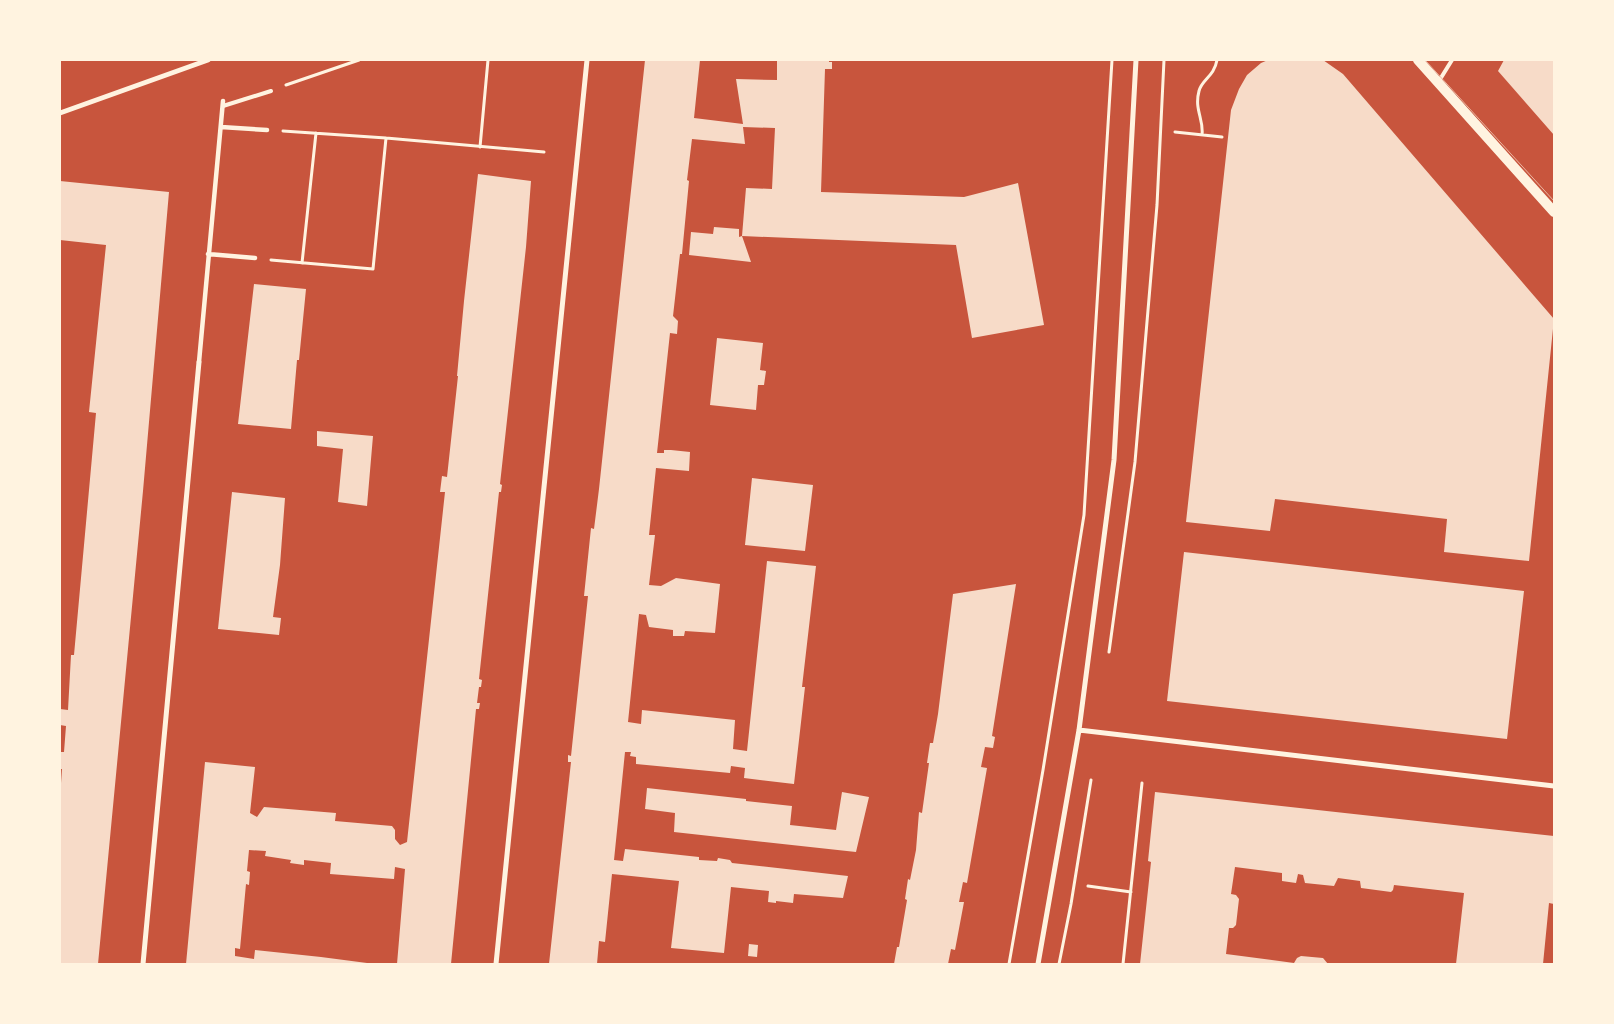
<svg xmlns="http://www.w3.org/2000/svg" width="1614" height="1024" font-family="'DM Sans',sans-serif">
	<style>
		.building { fill: #f7dbc8 }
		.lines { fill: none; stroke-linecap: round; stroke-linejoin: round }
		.path { stroke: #fff3e0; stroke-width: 3 }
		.service { stroke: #fff3e0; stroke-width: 4 }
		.pedestrian { stroke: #fff3e0; stroke-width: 4.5 }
		.minor { stroke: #fff3e0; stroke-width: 5 }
		.secondary { stroke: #fff3e0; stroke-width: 10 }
		.tram { stroke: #e9b49f; stroke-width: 1 }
	</style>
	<rect width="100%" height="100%" fill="#c8553d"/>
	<path class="building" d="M 645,60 L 700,60 L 694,118 L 743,124 L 736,79 L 777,80 L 777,60 L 829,60 L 829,62 L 832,62 L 832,69 L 825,69 L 821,192 L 964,197 L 1018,183 L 1044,325 L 972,338 L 956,245 L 742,236 L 746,188 L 772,189 L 775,128 L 743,127 L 745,144 L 692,139 L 687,180 L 689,181 L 682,254 L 680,254 L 673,316 L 678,321 L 677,334 L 670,333 L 657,453 L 664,453 L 664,450 L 671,450 L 690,452 L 689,471 L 656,468 L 649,535 L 655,535 L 649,585 L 661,586 L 676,578 L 720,584 L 715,633 L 685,631 L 684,636 L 673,636 L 673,630 L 649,627 L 646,615 L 639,614 L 628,722 L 641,724 L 642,710 L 735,720 L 733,749 L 747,751 L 767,561 L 816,566 L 802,687 L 805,687 L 794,784 L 744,778 L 745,768 L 731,766 L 730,773 L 636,764 L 636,757 L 630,756 L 631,752 L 625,752 L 614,860 L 623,861 L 625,849 L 699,857 L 699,860 L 717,861 L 718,858 L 730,860 L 732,863 L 848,876 L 843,898 L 794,894 L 793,903 L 776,901 L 776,903 L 768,902 L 769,891 L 731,887 L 724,953 L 671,948 L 679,881 L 612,874 L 605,942 L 599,941 L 597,964 L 549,964 L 571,762 L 568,762 L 568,755 L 571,756 L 588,596 L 584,596 L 591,528 L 594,529 L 599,489 Z
		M 1268,60 L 1323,60 L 1343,74 L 1554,319 L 1529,561 L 1444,552 L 1447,519 L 1275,499 L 1270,531 L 1186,522 L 1231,110 L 1239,89 L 1247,75 L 1261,63 Z
		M 1504,60 L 1554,60 L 1554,135 L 1498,71 Z
		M 478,174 L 531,181 L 526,247 L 500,484 L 502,485 L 501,492 L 499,492 L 479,679 L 482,680 L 481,687 L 479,687 L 477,703 L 480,703 L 479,709 L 476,709 L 451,964 L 397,964 L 405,869 L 395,867 L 394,879 L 330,874 L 331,863 L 304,860 L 304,865 L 290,863 L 291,860 L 265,856 L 266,851 L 249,850 L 247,871 L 250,872 L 249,885 L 246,884 L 240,949 L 235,948 L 235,956 L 254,959 L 255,950 L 321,957 L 367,963 L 366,964 L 186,964 L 205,762 L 255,767 L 250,813 L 257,817 L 264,807 L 336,813 L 335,821 L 392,826 L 395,830 L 395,839 L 400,845 L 407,842 L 445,492 L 440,492 L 442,476 L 447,477 L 458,376 L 457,376 L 464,301 Z
		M 60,181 L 169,192 L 143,491 L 98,964 L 60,964 L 60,797 L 62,769 L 60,769 L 60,752 L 64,752 L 66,726 L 60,725 L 60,709 L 68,710 L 71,655 L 74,655 L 96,413 L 89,412 L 106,245 L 60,240 Z
		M 714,227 L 739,229 L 739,237 L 742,236 L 751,262 L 689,255 L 691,232 L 713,234 Z
		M 254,284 L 306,289 L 299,360 L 297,360 L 291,429 L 238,424 Z
		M 717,338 L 763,343 L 760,370 L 766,371 L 764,385 L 758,385 L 756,410 L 710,405 Z
		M 317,431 L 373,436 L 367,506 L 338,502 L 343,449 L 317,446 Z
		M 752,478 L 813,485 L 805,551 L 745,545 Z
		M 232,492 L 285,498 L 280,565 L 273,617 L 281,618 L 279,635 L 218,629 Z
		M 1184,552 L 1524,591 L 1507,739 L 1167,701 Z
		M 1016,584 L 992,736 L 995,737 L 993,748 L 985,747 L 981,767 L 987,768 L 967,883 L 963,882 L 959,902 L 964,902 L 955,950 L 951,949 L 948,964 L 894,964 L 897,947 L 899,947 L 907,900 L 905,899 L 908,879 L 910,880 L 916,850 L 919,812 L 922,813 L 929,763 L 927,763 L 930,743 L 933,743 L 938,714 L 953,594 Z
		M 647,788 L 746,799 L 746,801 L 792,806 L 790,825 L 836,830 L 842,792 L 869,797 L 856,852 L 674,832 L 675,813 L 645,809 Z
		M 1155,792 L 1554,836 L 1554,904 L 1549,903 L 1543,964 L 1456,964 L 1464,893 L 1394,885 L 1393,890 L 1391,892 L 1361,888 L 1360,881 L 1338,878 L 1334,886 L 1305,883 L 1303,875 L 1298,874 L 1296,883 L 1282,881 L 1282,873 L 1235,867 L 1231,894 L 1236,895 L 1239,899 L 1236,925 L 1233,928 L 1229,928 L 1226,954 L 1294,963 L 1297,958 L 1301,956 L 1323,958 L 1328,964 L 1140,964 L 1151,862 L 1148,861 Z
		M 749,944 L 758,945 L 757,957 L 748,956 Z"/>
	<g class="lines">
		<path class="path" d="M 286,85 L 359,60
			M 283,131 L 386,138 L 544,152
			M 1175,132 L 1222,137
			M 1202,135 C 1204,119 1194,110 1199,91 C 1202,79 1214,77 1217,60
			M 480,147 L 488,60
			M 271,260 L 373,269 L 386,138
			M 302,263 L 316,133
			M 1109,652 L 1135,462 L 1157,205 L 1164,60
			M 1088,886 L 1131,892
			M 1009,964 L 1043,770 L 1084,515 L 1112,60
			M 1059,964 L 1071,904 L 1091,780
			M 1123,964 L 1142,783"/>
		<path class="service" d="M 1439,81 L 1452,60
			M 223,106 L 271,91"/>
		<path class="pedestrian" d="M 221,127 L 267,130
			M 208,254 L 255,258
			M 199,362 L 223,101"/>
		<path class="minor" d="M 60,113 L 208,60
			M 1079,730 L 1554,786
			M 143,964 L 199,362
			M 496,964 L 587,60
			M 1038,964 L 1079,730 L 1114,460 L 1136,60"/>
		<path class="secondary" d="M 1418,60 L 1554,212"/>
		<path class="tram" d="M 1425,60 L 1554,201"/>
	</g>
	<rect width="1614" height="1024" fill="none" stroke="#fff3e0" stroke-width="122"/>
</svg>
